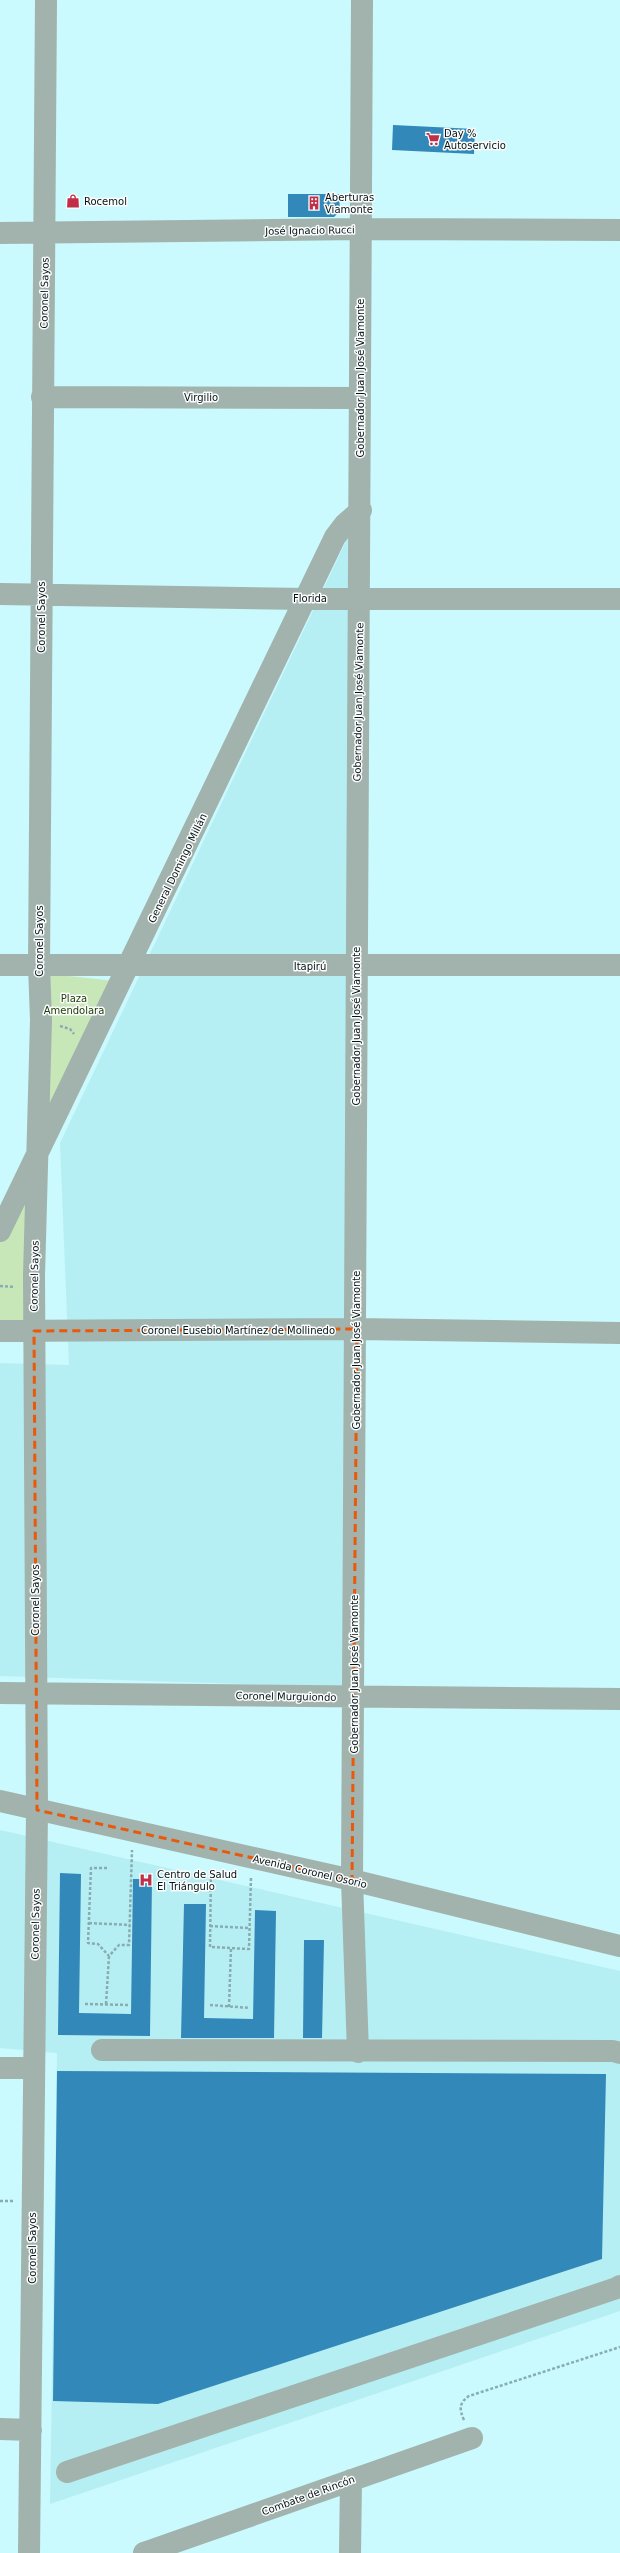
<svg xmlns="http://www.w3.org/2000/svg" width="620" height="2553" font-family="'DejaVu Sans',sans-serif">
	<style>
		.built { fill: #b5eff4 }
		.green { fill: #c8e7b8 }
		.building { fill: #3288b9 }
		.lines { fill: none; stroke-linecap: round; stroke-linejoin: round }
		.path { stroke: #88adb1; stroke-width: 2.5; stroke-dasharray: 3 2; stroke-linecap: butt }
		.minor { stroke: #a1b3ac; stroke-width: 22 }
		.marked { fill: none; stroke: #e8590c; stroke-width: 3; stroke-dasharray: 8 5; stroke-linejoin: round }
		.labels { text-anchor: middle; stroke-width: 3; stroke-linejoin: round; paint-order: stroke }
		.poi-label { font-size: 10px; fill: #031416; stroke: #fcfcfc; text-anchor: start }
		.street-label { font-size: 10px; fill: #031416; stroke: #fcfcfc }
		.park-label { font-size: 10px; fill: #203e0b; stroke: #fcfcfc }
	</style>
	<rect width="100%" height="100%" fill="#caf9fe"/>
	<path class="built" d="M 348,537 L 358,1688 L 0,1676 L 0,1363 L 69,1365 L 60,1143 Z
		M 0,1830 L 620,1971 L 620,2311 L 50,2504 L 57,2053 L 0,2048 Z"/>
	<path class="green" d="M 50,974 L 115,981 L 37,1156 L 34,1331 L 0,1331 L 0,1231 L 37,1156 Z"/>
	<path class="building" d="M 393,125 L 475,129 L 474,154 L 392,150 Z
		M 288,194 L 339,194 L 340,211 L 334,217 L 288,217 Z
		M 60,1873 L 81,1874 L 79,2013 L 131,2014 L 133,1879 L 152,1879 L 150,2036 L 58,2035 Z
		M 184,1904 L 206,1904 L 204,2018 L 253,2019 L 255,1910 L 276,1911 L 274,2038 L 181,2038 Z
		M 304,1940 L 324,1940 L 322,2038 L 303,2038 Z
		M 57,2071 L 606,2074 L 602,2259 L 158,2404 L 53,2401 Z"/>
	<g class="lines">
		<path class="path" d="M 60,1026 L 70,1029 L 74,1034
			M 0,1286 L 15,1287
			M 107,1868 L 91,1868 L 88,1943 L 98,1944 L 109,1956 L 119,1945 L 129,1945 L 132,1850
			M 211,1869 L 210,1947 L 249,1949 L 251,1877
			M 89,1923 L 130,1925
			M 210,1926 L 250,1928
			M 85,2004 L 129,2005
			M 106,2004 L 109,1956
			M 210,2005 L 250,2008
			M 229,2007 L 231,1948
			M 0,2201 L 14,2201
			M 464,2420 C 459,2409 459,2403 469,2396 L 620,2347"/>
		<path class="minor" d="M 0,233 L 361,229 L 620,230
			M 42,397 L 359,398
			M 0,594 L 307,599 L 620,599
			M 0,965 L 620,965
			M 0,1231 L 335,537 L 345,524 L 361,510
			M 0,1331 L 357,1329 L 620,1333
			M 0,1693 L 620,1699
			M 0,1801 L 352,1880 L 620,1946
			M 102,2050 L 613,2051 L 620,2053
			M 358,2052 L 352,1880 L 362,0
			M 0,2068 L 33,2068
			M 0,2429 L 31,2430
			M 67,2472 L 617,2288 L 620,2286
			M 29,2553 L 37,1810 L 34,1276 L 41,1020 L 39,965 L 46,0
			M 144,2553 L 472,2438
			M 350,2553 L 351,2480"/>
	</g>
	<path class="marked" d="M 357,1329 L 352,1880 L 37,1810 L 34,1331 Z"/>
	<defs>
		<g id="supermarket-bare" transform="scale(1.08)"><path d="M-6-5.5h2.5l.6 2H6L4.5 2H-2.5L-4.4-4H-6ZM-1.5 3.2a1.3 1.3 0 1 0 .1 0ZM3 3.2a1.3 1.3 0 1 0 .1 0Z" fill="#bf2f48" stroke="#fcfcfc" stroke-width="2.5" paint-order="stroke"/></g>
		<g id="shop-bare" transform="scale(1.08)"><path d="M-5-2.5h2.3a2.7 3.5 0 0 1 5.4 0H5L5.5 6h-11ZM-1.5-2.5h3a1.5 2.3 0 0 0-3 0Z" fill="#bf2f48" stroke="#fcfcfc" stroke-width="2.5" paint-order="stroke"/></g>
		<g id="building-bare" transform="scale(1.08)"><path d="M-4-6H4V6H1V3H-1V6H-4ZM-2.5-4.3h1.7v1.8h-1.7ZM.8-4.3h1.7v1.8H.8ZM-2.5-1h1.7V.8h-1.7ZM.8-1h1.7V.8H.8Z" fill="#bf2f48" stroke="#fcfcfc" stroke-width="2.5" paint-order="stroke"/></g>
		<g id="hospital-bare" transform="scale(1.08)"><path d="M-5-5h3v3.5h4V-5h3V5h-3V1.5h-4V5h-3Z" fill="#bf2f48" stroke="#fcfcfc" stroke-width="2.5" paint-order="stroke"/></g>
	</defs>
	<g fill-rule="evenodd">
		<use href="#supermarket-bare" x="433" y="139"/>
		<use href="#shop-bare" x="73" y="201"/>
		<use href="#building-bare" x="314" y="203"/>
		<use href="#hospital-bare" x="146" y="1880"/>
	</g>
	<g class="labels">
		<g class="poi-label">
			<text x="444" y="137">Day %<tspan x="444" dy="12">Autoservicio</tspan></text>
			<text x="325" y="201">Aberturas<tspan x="325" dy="12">Viamonte</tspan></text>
			<text x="84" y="205">Rocemol</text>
			<text x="157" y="1878">Centro de Salud<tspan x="157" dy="12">El Triángulo</tspan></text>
		</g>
		<g class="street-label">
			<text transform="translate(310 230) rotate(-1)" y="4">José Ignacio Rucci</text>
			<text transform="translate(44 293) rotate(-89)" y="4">Coronel Sayos</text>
			<text transform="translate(360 378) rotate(-90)" y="4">Gobernador Juan José Viamonte</text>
			<text x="201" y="401">Virgilio</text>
			<text x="310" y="602">Florida</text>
			<text transform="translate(41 617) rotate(-90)" y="4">Coronel Sayos</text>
			<text transform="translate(358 702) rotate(-89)" y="4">Gobernador Juan José Viamonte</text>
			<text transform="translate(177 868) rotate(-64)" y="4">General Domingo Millán</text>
			<text transform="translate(39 941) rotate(-90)" y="4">Coronel Sayos</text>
			<text x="310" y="970">Itapirú</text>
			<text transform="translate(356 1026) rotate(-90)" y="4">Gobernador Juan José Viamonte</text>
			<text transform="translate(34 1276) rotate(-89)" y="4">Coronel Sayos</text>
			<text x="238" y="1334">Coronel Eusebio Martínez de Mollinedo</text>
			<text transform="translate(356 1350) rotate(-90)" y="4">Gobernador Juan José Viamonte</text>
			<text transform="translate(35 1600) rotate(-90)" y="4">Coronel Sayos</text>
			<text transform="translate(354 1674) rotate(-90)" y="4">Gobernador Juan José Viamonte</text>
			<text transform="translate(286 1696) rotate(1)" y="4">Coronel Murguiondo</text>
			<text transform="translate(310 1871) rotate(13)" y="4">Avenida Coronel Osorio</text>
			<text transform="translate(35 1924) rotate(-89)" y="4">Coronel Sayos</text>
			<text transform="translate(32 2248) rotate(-90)" y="4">Coronel Sayos</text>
			<text transform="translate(308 2495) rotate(-20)" y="4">Combate de Rincón</text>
		</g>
		<g class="park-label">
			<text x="74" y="1002">Plaza<tspan x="74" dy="12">Amendolara</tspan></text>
		</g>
	</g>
</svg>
